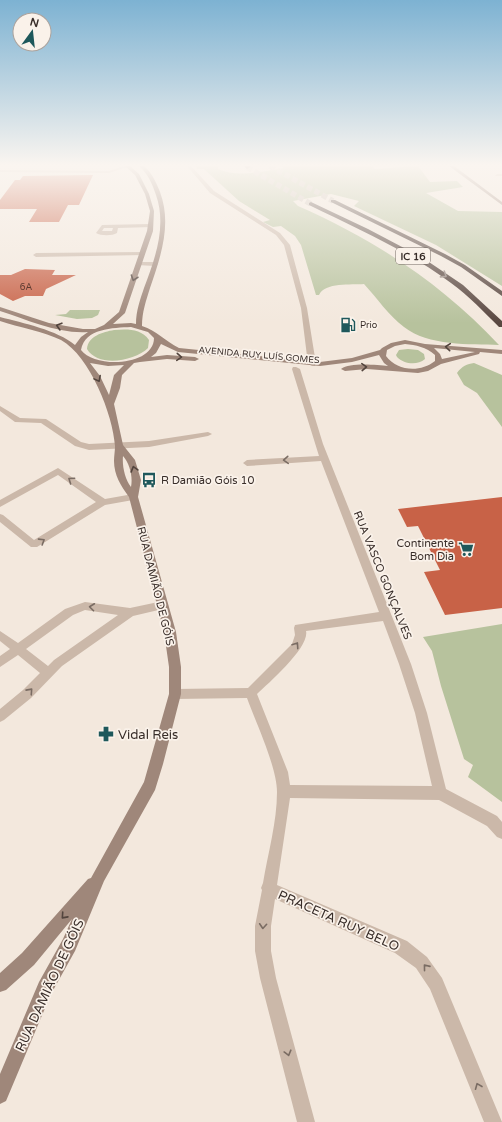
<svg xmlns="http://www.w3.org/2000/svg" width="502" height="1122" font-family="'Varela Round',sans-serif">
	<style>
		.green { fill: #b7c29d }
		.building { fill: #c86247 }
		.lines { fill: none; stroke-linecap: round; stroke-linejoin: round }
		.highway-tunnel { stroke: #cec3b9; stroke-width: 5.5; stroke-dasharray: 5.5 3; stroke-linecap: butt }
		.street { fill: #cbb8a9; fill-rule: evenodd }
		.secondary { fill: #9f877a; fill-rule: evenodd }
		.highway { fill: #594740; fill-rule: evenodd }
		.oneway { stroke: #998b84 }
		.oneway2 { stroke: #52443d }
		.oneway3 { stroke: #7a6c63 }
		.labels { text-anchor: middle; stroke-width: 3.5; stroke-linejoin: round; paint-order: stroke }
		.number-label { font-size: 9px; fill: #5c3a30 }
		.far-poi-label { font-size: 9px; fill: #382d29; stroke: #faf2ea; text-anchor: start }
		.far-street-label { font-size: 9px; fill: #382d29; stroke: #faf2ea }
		.shield { fill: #faf2ea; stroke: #726863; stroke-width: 1 }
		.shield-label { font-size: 10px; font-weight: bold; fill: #382d29 }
		.poi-label { font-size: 11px; fill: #382d29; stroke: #faf2ea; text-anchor: start }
		.street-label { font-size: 11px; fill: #382d29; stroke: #faf2ea }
		.near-poi-label { font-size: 13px; fill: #382d29; stroke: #faf2ea; text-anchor: start }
		.near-street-label { font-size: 13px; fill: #382d29; stroke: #faf2ea }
	</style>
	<rect width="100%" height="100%" fill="#f3e8dd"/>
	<path class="green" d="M 196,166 L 218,166 L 218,169 C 238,178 263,171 284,168 L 282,166 L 371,166 L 375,169 L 418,166 L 430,182 L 457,181 L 463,187 L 426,193 L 458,211 L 502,212 L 502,286 L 436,245 L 354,206 L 359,201 L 331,194 L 293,201 L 298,206 C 375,240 441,283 499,345 C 470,344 428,346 404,327 C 389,316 377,298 364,284 C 351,285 325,282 319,295 L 316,295 L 301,245 L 295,236 L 281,226 L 273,227 L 263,222 L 270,220 L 239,201 L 204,169 L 197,169 Z
		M 70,310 L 100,310 L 98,315 L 92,318 L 77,319 L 55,315 L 66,314 Z
		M 114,330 C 126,329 141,328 149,340 L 148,348 C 135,361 98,368 87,349 C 88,336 103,332 114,330 Z
		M 408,349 L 418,350 L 424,354 L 425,359 C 417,366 404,364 397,357 L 396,355 L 399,350 Z
		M 474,363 L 502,375 L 502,427 L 477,393 L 464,385 L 457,373 C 462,366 467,364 474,363 Z
		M 502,624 L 502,802 L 468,777 L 473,765 L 464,759 L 441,686 L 432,651 L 423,637 Z"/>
	<path class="building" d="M 93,175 L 79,205 L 68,205 L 59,222 L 29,222 L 37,209 L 0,209 L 0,200 L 15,180 L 20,180 L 23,176 Z
		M 25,269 L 55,270 L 52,275 L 76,275 L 46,289 L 43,296 L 25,296 L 13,301 L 0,294 L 0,275 L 11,275 Z
		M 502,497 L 502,608 L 445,615 L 424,572 L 440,570 L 418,526 L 407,527 L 398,509 Z"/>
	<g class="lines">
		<path class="highway-tunnel" d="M 270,166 L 333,201
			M 247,167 L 311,204"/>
		<path class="street" d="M 124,166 L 130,166 L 109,173 L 0,172 L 0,170 L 109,171 Z
			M 187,166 L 191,166 L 214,191 L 280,233 L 290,245 L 307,308 L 316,364 L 315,366 L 312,366 L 308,364 L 301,308 L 284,245 L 276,235 L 210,193 Z
			M 497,174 L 502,174 L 502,176 L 495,176 Z
			M 150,224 L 152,225 L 152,227 L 118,228 L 117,233 C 112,236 101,236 96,233 L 102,225 ZM 104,228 L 113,228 L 112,231 L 102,231 Z
			M 142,252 L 145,254 L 144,255 L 36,257 L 33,255 L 36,253 Z
			M 139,262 L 155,262 L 158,264 L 155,266 L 137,265 L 136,264 Z
			M 293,367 L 296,367 L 300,369 L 323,444 L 411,664 L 427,713 L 446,789 L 497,816 L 502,822 L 502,839 L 497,837 L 487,826 L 439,800 L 290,798 L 277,885 L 407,941 L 427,957 L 442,978 L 502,1122 L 484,1122 L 430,989 L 416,968 L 395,953 L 275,899 L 271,926 L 271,951 L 276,978 L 315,1122 L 297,1122 L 260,978 L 255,951 L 255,926 L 262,890 L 261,888 L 263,883 C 268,853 277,822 277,792 C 277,767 256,723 247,698 L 175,699 L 171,698 L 169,694 L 171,690 L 175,689 L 248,688 L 292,644 L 295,635 L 294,628 L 295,625 L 379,612 L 321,461 L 247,466 L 243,463 L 247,460 L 319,456 L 292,369 ZM 383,621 L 399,664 L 415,713 L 432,786 L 290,785 L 288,772 L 257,694 C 269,683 310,647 306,631 Z
			M 0,406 L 20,418 L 46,419 L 81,442 L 89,444 L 149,441 L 208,432 L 212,434 L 208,436 L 149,447 L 89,450 L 75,446 L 41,423 L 15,422 L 0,411 Z
			M 58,468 L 105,499 L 133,494 L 138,497 L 133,500 L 105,505 L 37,547 L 31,547 L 0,522 L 0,514 L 3,515 L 34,540 L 96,502 L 58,475 L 0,507 L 0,500 Z
			M 163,601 L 167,602 L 168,605 L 167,608 L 133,616 L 62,666 L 31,698 L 4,720 L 0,722 L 0,709 L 23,690 L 40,673 L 18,655 L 0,667 L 0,656 L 10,649 L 0,641 L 0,631 L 18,643 L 65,609 L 85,602 L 130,608 ZM 85,610 L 118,615 L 54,660 L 48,666 L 26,649 L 73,615 Z"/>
		<path class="secondary" d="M 125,166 L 130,166 L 139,174 L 149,194 L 154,211 L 153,231 L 125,313 L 113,324 L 131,323 L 136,324 C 136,311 140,300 144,288 C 155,259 167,226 156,195 C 152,183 148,174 139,166 L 144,166 C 152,173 156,182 160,192 C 172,224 161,256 150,288 C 146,301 142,312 142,326 C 157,331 165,341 179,348 L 320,362 L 352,358 L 380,350 L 382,348 L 391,343 L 405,340 L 425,344 L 502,350 L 502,354 L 480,352 L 479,354 L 441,364 L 428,371 L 418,373 L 367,369 L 345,371 L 341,369 C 350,362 377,365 388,366 L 384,363 L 379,355 L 352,362 L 320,366 L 178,352 L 161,344 L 156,353 L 151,357 L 167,355 L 195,357 L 199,359 L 195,361 L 167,359 L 140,362 L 134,363 L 122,375 L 120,388 L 114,404 L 123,445 L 135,460 L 141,480 L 138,497 L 176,632 L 181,667 L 181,694 L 163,764 L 155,790 L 104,881 L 75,951 L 51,994 L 6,1101 L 0,1104 L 0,1074 L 39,982 L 63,939 L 72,919 L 34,965 L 6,990 L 0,992 L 0,973 L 22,953 L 88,879 L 91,878 L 144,782 L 169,694 L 169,667 L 164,632 L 129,497 C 121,486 114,475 114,461 C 114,456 115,451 115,446 C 113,415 90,356 61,340 C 45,332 18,327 0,321 L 0,317 C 23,323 57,330 75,345 L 81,337 L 88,332 C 58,334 28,320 0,311 L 0,307 L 49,323 L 83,329 L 95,329 L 104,325 L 119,312 L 147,231 L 150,211 L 145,194 L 135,175 ZM 131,327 L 148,332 L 154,338 C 154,366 95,369 81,350 C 85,328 113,328 131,327 ZM 405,344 C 416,345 426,347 435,355 L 435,361 C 420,373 397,371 386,356 L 387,350 L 395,346 ZM 434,348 L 475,352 L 442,359 L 440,354 ZM 90,363 L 108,366 L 124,365 L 114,375 L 109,395 L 100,376 ZM 123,456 C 130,464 133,477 131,487 C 125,479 122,466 123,456 Z
			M 449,166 L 454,166 L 502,202 L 502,205 Z"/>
		<path class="highway" d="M 244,166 L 250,166 L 250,167 L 247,169 Z
			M 331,200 L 335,200 L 445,254 L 465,265 L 502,291 L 502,296 L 461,267 L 441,256 L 331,202 Z
			M 311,202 L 368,229 L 423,258 L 463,285 L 502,321 L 502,327 L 499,327 C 484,312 469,296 451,283 C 408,251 358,229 309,205 L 309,203 Z"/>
	</g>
	<defs><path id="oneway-chevron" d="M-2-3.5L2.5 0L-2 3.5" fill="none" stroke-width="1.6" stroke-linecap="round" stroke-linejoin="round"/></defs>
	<use class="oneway" href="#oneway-chevron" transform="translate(444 275) rotate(33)"/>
	<g class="oneway2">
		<use href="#oneway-chevron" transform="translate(134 278) rotate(109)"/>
		<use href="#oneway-chevron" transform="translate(59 326) rotate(-164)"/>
		<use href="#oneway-chevron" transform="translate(448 347) rotate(-175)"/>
		<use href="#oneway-chevron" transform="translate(179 357) rotate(4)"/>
		<use href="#oneway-chevron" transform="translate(364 367) rotate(-3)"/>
		<use href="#oneway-chevron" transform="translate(98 379) rotate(62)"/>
		<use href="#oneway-chevron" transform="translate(134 469) rotate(-106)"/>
		<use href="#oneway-chevron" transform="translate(64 916) rotate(132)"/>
	</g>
	<g class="oneway3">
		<use href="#oneway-chevron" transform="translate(286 460) rotate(176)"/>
		<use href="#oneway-chevron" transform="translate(71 480) rotate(-145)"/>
		<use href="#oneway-chevron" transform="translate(42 541) rotate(-32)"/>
		<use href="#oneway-chevron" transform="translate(92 607) rotate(-173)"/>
		<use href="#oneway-chevron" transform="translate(296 645) rotate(-56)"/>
		<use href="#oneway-chevron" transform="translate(30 691) rotate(-48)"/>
		<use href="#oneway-chevron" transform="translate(263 926) rotate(94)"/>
		<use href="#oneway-chevron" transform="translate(426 967) rotate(-129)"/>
		<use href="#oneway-chevron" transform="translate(288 1053) rotate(75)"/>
		<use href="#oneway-chevron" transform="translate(478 1086) rotate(-112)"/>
	</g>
	<linearGradient id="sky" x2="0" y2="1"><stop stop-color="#7db2d2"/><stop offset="0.51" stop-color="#faf5f0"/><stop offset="1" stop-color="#faf5f0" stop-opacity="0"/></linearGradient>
	<rect width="502" height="323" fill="url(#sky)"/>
	<defs>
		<g id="fuel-bare" transform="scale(1.2)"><path d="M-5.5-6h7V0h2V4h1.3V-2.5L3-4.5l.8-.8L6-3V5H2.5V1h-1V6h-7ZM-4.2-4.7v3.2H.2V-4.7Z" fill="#1e585b" stroke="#faf2ea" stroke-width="2.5" paint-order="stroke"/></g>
		<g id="bus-bare" transform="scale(1.2)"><path d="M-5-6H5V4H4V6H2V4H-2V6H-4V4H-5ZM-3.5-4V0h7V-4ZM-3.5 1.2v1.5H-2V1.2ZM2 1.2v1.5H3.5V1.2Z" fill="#1e585b" stroke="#faf2ea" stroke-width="2.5" paint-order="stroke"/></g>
		<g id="supermarket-bare" transform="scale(1.2)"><path d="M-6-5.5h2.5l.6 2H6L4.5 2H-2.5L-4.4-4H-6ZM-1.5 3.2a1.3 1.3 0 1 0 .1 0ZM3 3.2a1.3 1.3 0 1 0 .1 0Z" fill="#1e585b" stroke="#faf2ea" stroke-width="2.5" paint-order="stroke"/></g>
		<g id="pharmacy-bare" transform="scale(1.2)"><path d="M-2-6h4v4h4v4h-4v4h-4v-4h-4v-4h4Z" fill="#1e585b" stroke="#faf2ea" stroke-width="2.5" paint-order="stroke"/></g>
	</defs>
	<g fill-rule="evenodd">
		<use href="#fuel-bare" x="348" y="325"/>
		<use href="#bus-bare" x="149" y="480"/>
		<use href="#supermarket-bare" x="466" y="549"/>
		<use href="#pharmacy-bare" x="106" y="734"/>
	</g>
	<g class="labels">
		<g class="number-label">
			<text x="26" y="290">6A</text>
		</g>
		<g class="far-poi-label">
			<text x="360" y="328">Prio</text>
		</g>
		<g class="far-street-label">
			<text transform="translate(259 355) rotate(5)" y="3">AVENIDA RUY LUÍS GOMES</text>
		</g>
		<rect class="shield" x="396" y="248" width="34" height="16" rx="3"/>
		<g class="shield-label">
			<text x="413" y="260">IC 16</text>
		</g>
		<g class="poi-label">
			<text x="161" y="484">R Damião Góis 10</text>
			<text x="454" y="547" text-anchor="end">Continente<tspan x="454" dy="13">Bom Dia</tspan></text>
		</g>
		<g class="street-label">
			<text transform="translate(383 575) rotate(68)" y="4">RUA VASCO GONÇALVES</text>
			<text transform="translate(156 586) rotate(76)" y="4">RUA DAMIÃO DE GÓIS</text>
		</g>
		<g class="near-poi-label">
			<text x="118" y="739">Vidal Reis</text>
		</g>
		<g class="near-street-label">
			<text transform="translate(339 920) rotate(24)" y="5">PRACETA RUY BELO</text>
			<text transform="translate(49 985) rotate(-65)" y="5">RUA DAMIÃO DE GÓIS</text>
		</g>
	</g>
	<g transform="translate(32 32) rotate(15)"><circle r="19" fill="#faf2ea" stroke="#aca39d"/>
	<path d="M0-3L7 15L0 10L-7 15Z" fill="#1e585b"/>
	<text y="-6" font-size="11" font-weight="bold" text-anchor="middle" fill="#382d29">N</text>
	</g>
</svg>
